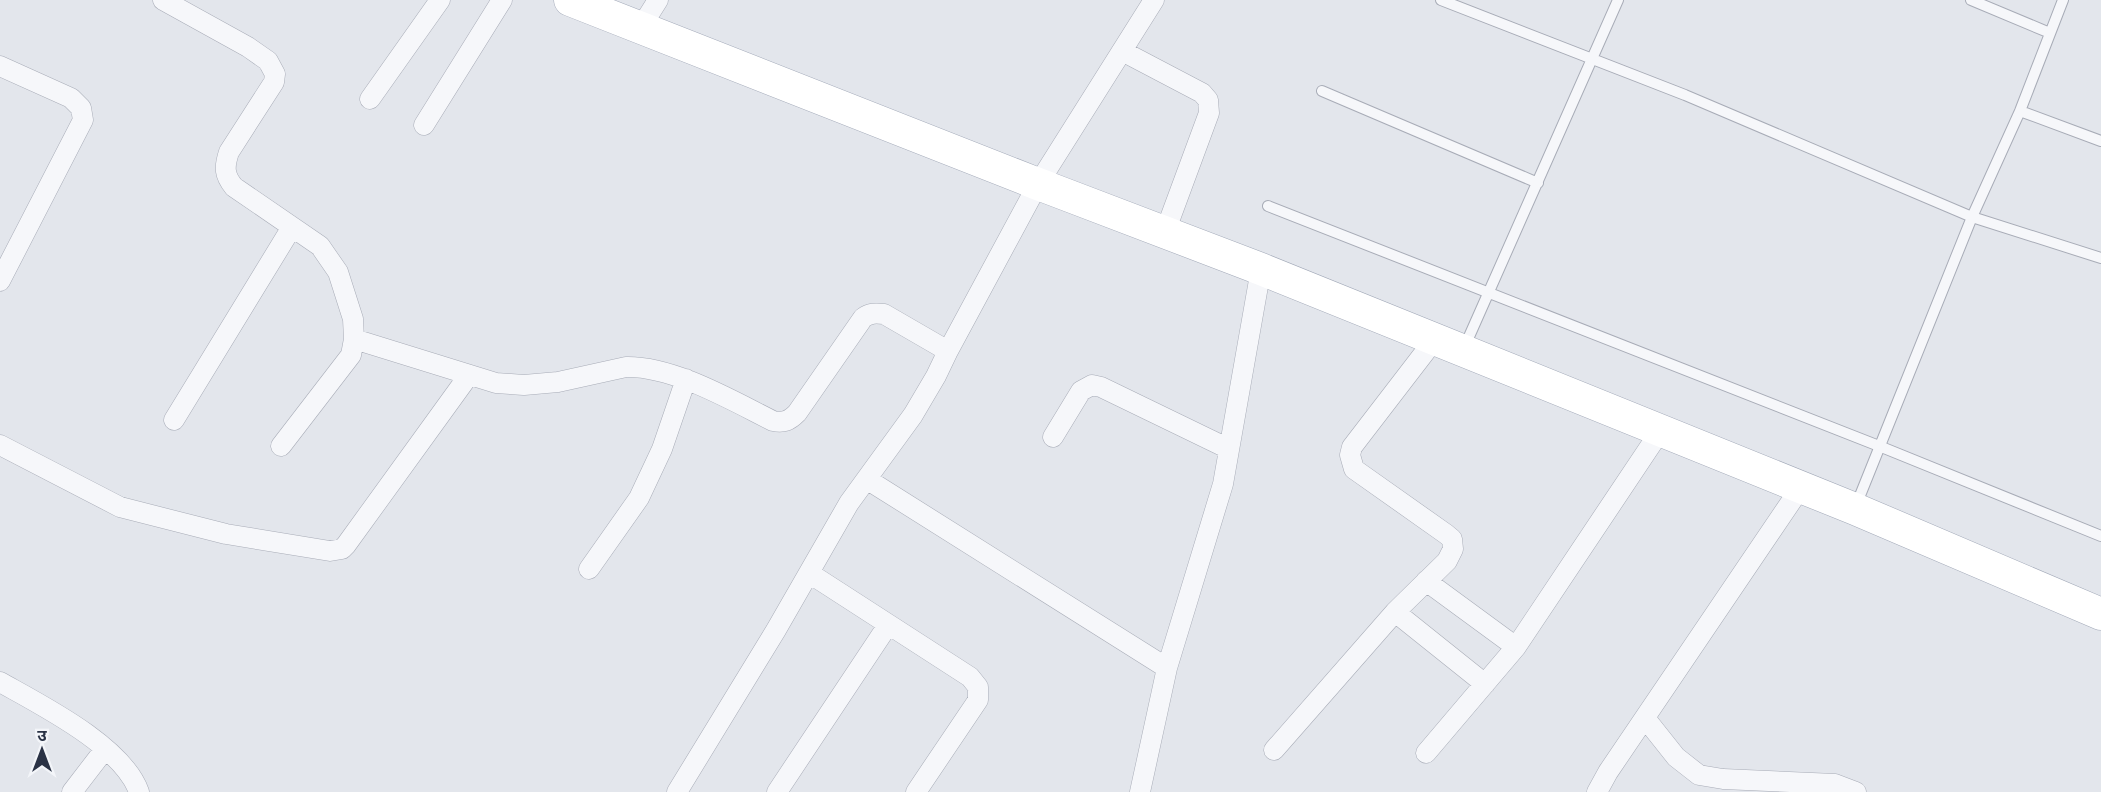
<svg xmlns="http://www.w3.org/2000/svg" width="2101" height="792" font-family="'Source Sans 3','Noto Sans Devanagari',sans-serif">
	<style>
		.lines { fill: none; stroke-linecap: round; stroke-linejoin: round }
		.lane-casing { stroke: #a8acb7; stroke-width: 12 }
		.street-casing { stroke: #a8acb7; stroke-width: 21 }
		.primary-casing { stroke: #a2a9b8; stroke-width: 33 }
		.lane { stroke: #f6f7fa; stroke-width: 10 }
		.street { stroke: #f6f7fa; stroke-width: 20 }
		.primary { stroke: #fff; stroke-width: 32 }
	</style>
	<rect width="100%" height="100%" fill="#e3e6ec"/>
	<g class="lines">
		<g class="lane-casing">
			<path id="lane" d="M 1441,0 L 1685,95 L 1972,217 L 2101,258
				M 1971,0 L 2050,33
				M 1322,91 L 1538,183
				M 2020,111 L 2101,141
				M 1268,206 L 1879,446 L 2101,536
				M 1464,348 L 1618,0
				M 1855,508 L 1972,217 L 2020,111 L 2063,0"/>
		</g>
		<g class="street-casing">
			<path id="street" d="M 163,0 L 248,47 L 268,61 L 275,74 L 274,82 L 229,152 C 224,167 224,175 234,187 L 320,246 L 338,272 L 353,319 L 354,339 L 351,355 L 281,446
				M 641,27 L 658,0
				M 1122,51 L 1202,93 L 1208,100 L 1209,113 L 1165,232
				M 0,66 L 71,98 L 81,108 L 83,120 L 0,281
				M 370,99 L 440,0
				M 424,125 L 502,0
				M 354,339 L 496,383 L 524,385 L 558,382 L 626,367 C 673,366 731,400 773,421 C 784,423 789,421 797,413 L 863,318 C 870,313 875,313 884,314 L 948,351
				M 174,420 L 292,227
				M 1053,437 L 1081,391 L 1092,385 L 1101,387 L 1229,449
				M 0,445 L 120,507 L 226,534 L 330,551 L 342,549 L 346,545 L 469,375
				M 868,480 L 1167,668
				M 589,569 L 639,498 L 662,449 L 686,379
				M 809,573 L 970,677 L 978,687 L 978,700 L 916,792
				M 1426,581 L 1516,647
				M 1395,612 L 1485,684
				M 0,682 C 41,705 123,746 139,792
				M 1645,718 L 1676,757 L 1699,775 L 1723,779 L 1835,784 L 1856,792
				M 1274,750 L 1395,612 L 1447,561 L 1453,549 L 1452,539 L 1446,534 L 1354,469 L 1350,455 L 1352,447 L 1435,339
				M 1426,753 L 1516,647 L 1661,430
				M 72,792 L 105,749
				M 677,792 L 776,630 L 849,503 L 913,415 L 936,376 L 948,351 L 1038,184 L 1154,0
				M 777,792 L 888,625
				M 1140,792 L 1167,668 L 1223,484 L 1261,269
				M 1597,792 L 1608,772 L 1801,487"/>
		</g>
		<g class="primary-casing">
			<path id="primary" d="M 570,0 L 1038,184 L 1261,269 L 1855,509 L 2101,614"/>
		</g>
		<use href="#lane" class="lane"/>
		<use href="#street" class="street"/>
		<use href="#primary" class="primary"/>
	</g>
	<g transform="translate(42 750)" stroke="#f3f5f9" stroke-width="4.5" paint-order="stroke">
	<path d="M0-4.5L10 22L0 15L-10 22Z" fill="#2a3245"/>
	<text y="-9" font-size="16" font-weight="bold" text-anchor="middle" fill="#2a3245">उ</text>
	</g>
</svg>
